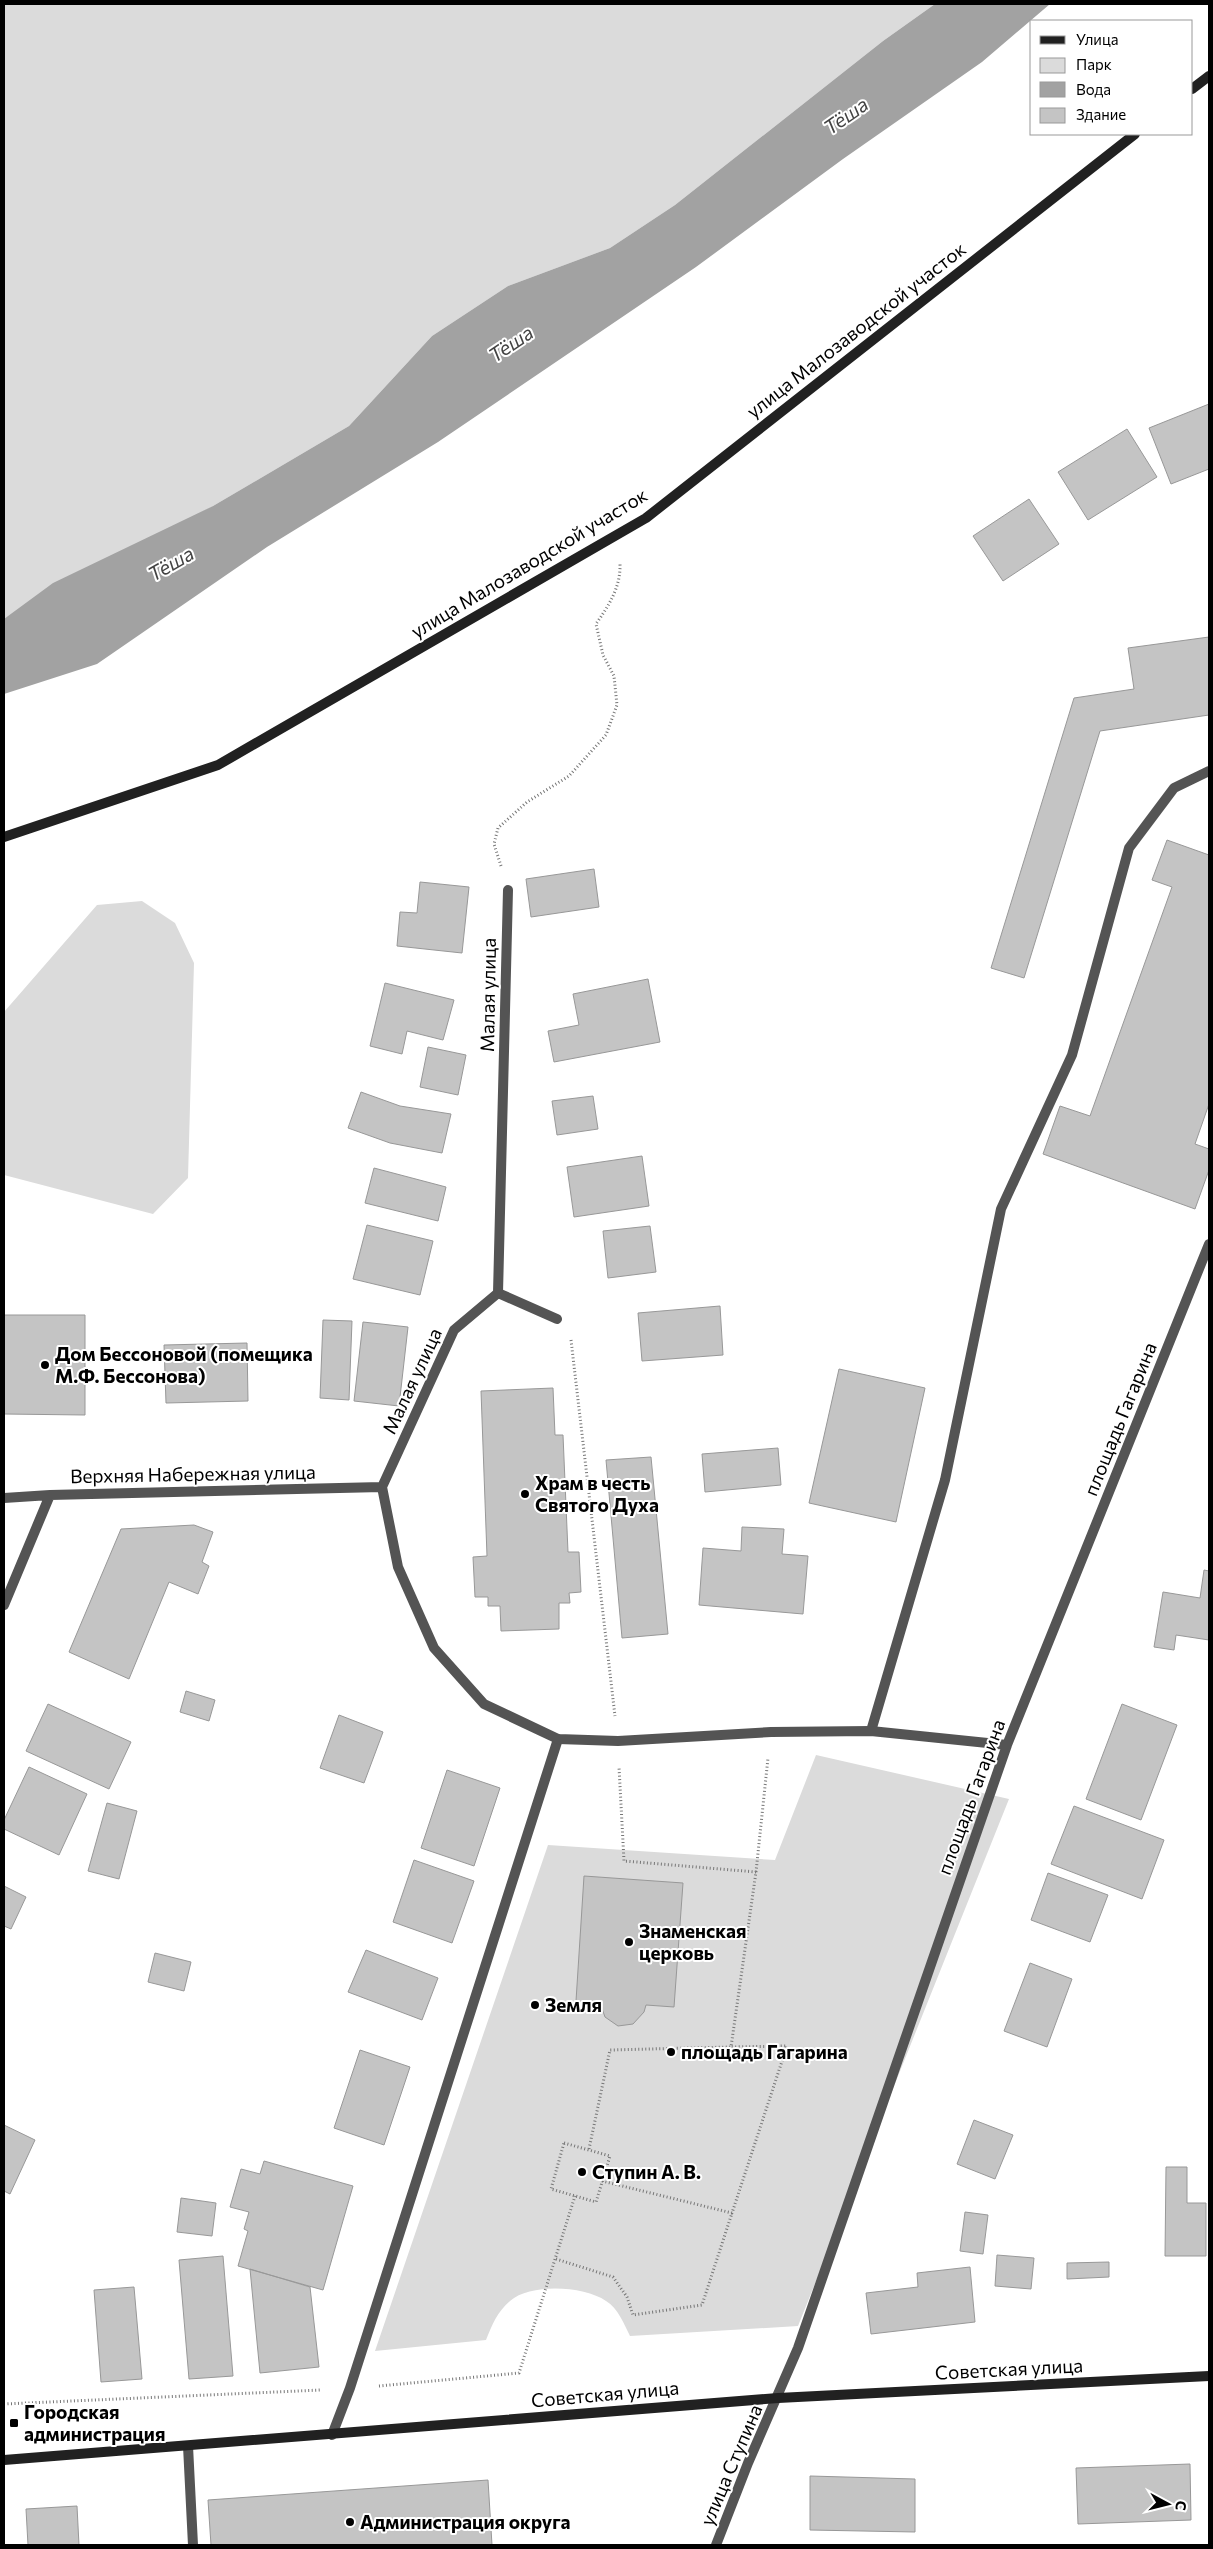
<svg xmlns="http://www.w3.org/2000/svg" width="1213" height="2549" font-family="Commissioner,sans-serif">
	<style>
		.green { fill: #dbdbdb }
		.water { fill: #a2a2a2 }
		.building { fill: #c4c4c4; stroke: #989898 }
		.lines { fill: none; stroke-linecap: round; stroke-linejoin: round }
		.path { stroke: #767676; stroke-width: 3; stroke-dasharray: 1 2.5; stroke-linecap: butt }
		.lane { stroke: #545454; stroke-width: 10 }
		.street { stroke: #545454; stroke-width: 10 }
		.secondary { stroke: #212121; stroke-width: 10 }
		.poi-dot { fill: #000; stroke: #fff; stroke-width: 2 }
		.labels { text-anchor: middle; stroke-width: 4; stroke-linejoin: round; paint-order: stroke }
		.street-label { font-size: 19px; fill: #000; stroke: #fff }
		.poi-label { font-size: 19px; font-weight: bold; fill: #000; stroke: #fff; text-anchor: start }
		.water-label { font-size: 20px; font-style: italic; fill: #434343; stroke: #fff }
	</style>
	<rect width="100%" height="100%" fill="#fff"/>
	<path class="green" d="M 4,4 L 935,4 L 883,41 L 675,205 L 610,248 L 508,286 L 432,336 L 349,426 L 213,506 L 4,619 Z
		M 142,901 L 175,923 L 194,963 L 188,1178 L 153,1214 L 4,1175 L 4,1012 L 97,905 Z
		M 816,1755 L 1009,1799 L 798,2326 L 630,2336 C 624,2324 618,2308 606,2301 C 584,2286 531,2283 510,2301 C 497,2312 492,2325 486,2340 L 375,2351 L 548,1845 L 775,1860 Z"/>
	<path class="water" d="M 935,4 L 1050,4 L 982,62 L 843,159 L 696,267 L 438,442 L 267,547 L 97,664 L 4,694 L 4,619 L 53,583 L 213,506 L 349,426 L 432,336 L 508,286 L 610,248 L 675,205 L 883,41 Z"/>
	<path class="building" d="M 1209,404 L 1209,469 L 1171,484 L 1149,428 Z
		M 1127,429 L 1157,477 L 1088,520 L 1058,472 Z
		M 1029,499 L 1059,544 L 1003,581 L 973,536 Z
		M 1209,637 L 1209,715 L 1100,731 L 1024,978 L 991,968 L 1074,698 L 1134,689 L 1128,648 Z
		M 1167,840 L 1209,855 L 1209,1104 L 1195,1144 L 1209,1149 L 1209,1170 L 1195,1209 L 1043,1154 L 1060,1106 L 1090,1116 L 1172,887 L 1152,880 Z
		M 594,869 L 599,907 L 531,917 L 526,879 Z
		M 420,882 L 469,887 L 462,953 L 397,946 L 400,912 L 417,913 Z
		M 648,979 L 660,1042 L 554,1062 L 548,1031 L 579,1025 L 573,994 Z
		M 385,983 L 454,1000 L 443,1040 L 407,1031 L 402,1054 L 370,1046 Z
		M 428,1047 L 466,1055 L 458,1095 L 420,1087 Z
		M 361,1092 L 400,1106 L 451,1114 L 442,1153 L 390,1143 L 348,1128 Z
		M 593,1096 L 598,1129 L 557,1135 L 552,1101 Z
		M 642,1156 L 649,1206 L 574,1217 L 567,1167 Z
		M 374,1168 L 446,1187 L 438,1221 L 365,1203 Z
		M 367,1225 L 433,1241 L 420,1295 L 353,1279 Z
		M 650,1226 L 656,1272 L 608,1278 L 603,1231 Z
		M 720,1306 L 723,1355 L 642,1361 L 638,1313 Z
		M 4,1315 L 85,1315 L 85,1415 L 4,1414 Z
		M 323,1320 L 352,1321 L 349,1400 L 320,1398 Z
		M 363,1322 L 408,1327 L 399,1406 L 354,1401 Z
		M 247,1343 L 248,1401 L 166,1403 L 164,1345 Z
		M 839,1369 L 925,1388 L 896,1522 L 809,1503 Z
		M 553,1388 L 555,1435 L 563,1435 L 568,1552 L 579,1552 L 581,1592 L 569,1593 L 570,1603 L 559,1603 L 559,1629 L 501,1631 L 500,1606 L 488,1606 L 488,1597 L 475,1597 L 473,1557 L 487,1556 L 481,1391 Z
		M 778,1448 L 781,1485 L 705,1492 L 702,1454 Z
		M 651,1457 L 668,1634 L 622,1638 L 606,1460 Z
		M 194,1525 L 213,1532 L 202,1562 L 209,1566 L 198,1594 L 169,1582 L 129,1679 L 69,1652 L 121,1529 Z
		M 742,1527 L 784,1529 L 782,1554 L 808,1556 L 803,1614 L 699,1605 L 703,1548 L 741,1551 Z
		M 1204,1570 L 1209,1571 L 1209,1640 L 1176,1635 L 1174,1650 L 1154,1647 L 1163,1592 L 1200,1598 Z
		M 186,1691 L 215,1700 L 209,1721 L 180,1712 Z
		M 48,1704 L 131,1742 L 109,1789 L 26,1751 Z
		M 1122,1704 L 1177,1725 L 1141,1820 L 1086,1799 Z
		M 339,1715 L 383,1732 L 364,1783 L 320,1768 Z
		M 29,1767 L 87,1794 L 59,1855 L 4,1829 L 4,1820 Z
		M 447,1770 L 500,1788 L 474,1866 L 421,1848 Z
		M 107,1803 L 137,1811 L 119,1879 L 88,1871 Z
		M 1074,1806 L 1164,1840 L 1142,1899 L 1051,1864 Z
		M 414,1860 L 474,1881 L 452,1943 L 393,1922 Z
		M 1048,1873 L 1108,1895 L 1090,1942 L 1031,1920 Z
		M 584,1876 L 683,1883 L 674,2007 L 646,2005 L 644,2012 L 633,2024 L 618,2026 L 605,2017 L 600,2003 L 576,2001 Z
		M 4,1886 L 26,1897 L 11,1929 L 4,1926 Z
		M 366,1950 L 438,1978 L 422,2020 L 348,1992 Z
		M 155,1953 L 191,1962 L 184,1991 L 148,1982 Z
		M 1030,1963 L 1072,1979 L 1047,2047 L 1004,2031 Z
		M 360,2050 L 410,2067 L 384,2145 L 334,2128 Z
		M 974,2120 L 1013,2135 L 995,2179 L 957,2164 Z
		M 4,2125 L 35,2140 L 10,2194 L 4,2191 Z
		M 264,2161 L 353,2186 L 323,2290 L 238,2266 L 248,2231 L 244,2229 L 249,2212 L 230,2207 L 241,2169 L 260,2174 Z
		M 1166,2167 L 1187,2167 L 1187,2203 L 1206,2203 L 1206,2256 L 1165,2256 Z
		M 181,2198 L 216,2203 L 212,2236 L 177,2232 Z
		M 965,2212 L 988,2215 L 983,2254 L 960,2251 Z
		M 997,2255 L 1034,2258 L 1031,2289 L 995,2286 Z
		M 223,2256 L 233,2376 L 189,2379 L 179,2260 Z
		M 1109,2262 L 1109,2277 L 1067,2279 L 1067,2263 Z
		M 970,2267 L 975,2322 L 871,2334 L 866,2293 L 918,2287 L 917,2273 Z
		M 250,2269 L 310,2287 L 319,2367 L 260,2373 Z
		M 134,2287 L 142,2379 L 101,2382 L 94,2290 Z
		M 1190,2464 L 1191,2520 L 1078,2524 L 1076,2468 Z
		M 810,2476 L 915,2479 L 915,2532 L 810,2530 Z
		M 488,2480 L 492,2545 L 211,2545 L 208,2500 Z
		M 77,2506 L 79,2545 L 28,2545 L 26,2509 Z"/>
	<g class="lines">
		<path class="path" d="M 501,866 L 494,844 L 498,828 L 527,802 L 569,776 L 606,735 L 617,705 L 614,676 L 603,655 L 596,624 C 609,605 621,587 620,563
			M 571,1340 L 615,1716
			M 756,1872 L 768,1758
			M 564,2143 L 610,2156 L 596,2202 L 551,2189 Z
			M 589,2149 L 610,2050 L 731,2047 L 756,1872 L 624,1861 L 619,1767
			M 602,2181 L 732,2213 L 787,2046 L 731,2047
			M 556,2259 L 613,2277 L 627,2297 L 633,2315 L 702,2305 L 732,2213
			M 379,2386 L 519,2373 L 575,2196
			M 4,2404 L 321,2390"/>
		<path class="lane" d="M 498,1293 L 557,1319
			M 871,1731 L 945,1480 L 1001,1209 L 1072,1055 L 1129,848 L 1174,788 L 1209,771
			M 332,2435 L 350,2388 L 558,1739
			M 188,2446 L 193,2545"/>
		<path class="street" d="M 508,890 L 498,1293 L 454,1330 L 382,1487 L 398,1567 L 434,1648 L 484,1704 L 558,1739 L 618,1741 L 771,1732 L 871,1731 L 1007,1745
			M 4,1498 L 50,1495 L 382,1487
			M 4,1605 L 50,1495
			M 716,2545 L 748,2463 L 798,2348 L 1007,1745 L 1209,1244"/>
		<path class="secondary" d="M 1192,89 L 1209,76
			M 4,837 L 218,765 L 646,518 L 1135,134
			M 4,2460 L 778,2398 L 1209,2376"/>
	</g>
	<g class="poi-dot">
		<circle cx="45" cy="1365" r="5"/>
		<circle cx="525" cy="1494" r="5"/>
		<circle cx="629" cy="1942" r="5"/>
		<circle cx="535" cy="2005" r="5"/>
		<circle cx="671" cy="2052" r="5"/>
		<circle cx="582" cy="2172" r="5"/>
		<rect x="9" y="2418" width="10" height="10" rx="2.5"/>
		<circle cx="350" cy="2522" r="5"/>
	</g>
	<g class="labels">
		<g class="street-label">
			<text transform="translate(856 330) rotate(-38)" y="7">улица Малозаводской участок</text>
			<text transform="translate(529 563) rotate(-31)" y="7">улица Малозаводской участок</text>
			<text transform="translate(488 995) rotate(-89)" y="7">Малая улица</text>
			<text transform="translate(412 1381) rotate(-65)" y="7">Малая улица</text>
			<text transform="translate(1120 1419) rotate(-68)" y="7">площадь Гагарина</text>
			<text transform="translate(193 1474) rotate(-1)" y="7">Верхняя Набережная улица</text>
			<text transform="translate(971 1797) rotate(-70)" y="7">площадь Гагарина</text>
			<text transform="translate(1009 2369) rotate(-3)" y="7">Советская улица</text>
			<text transform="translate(605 2394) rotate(-5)" y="7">Советская улица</text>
			<text transform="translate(731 2465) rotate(-67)" y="7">улица Ступина</text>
		</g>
		<g class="poi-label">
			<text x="55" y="1361">Дом Бессоновой (помещика<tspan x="55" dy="22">М.Ф. Бессонова)</tspan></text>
			<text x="535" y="1490">Храм в честь<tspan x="535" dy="22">Святого Духа</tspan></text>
			<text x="639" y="1938">Знаменская<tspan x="639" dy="22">церковь</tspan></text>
			<text x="545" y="2012">Земля</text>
			<text x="681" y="2059">площадь Гагарина</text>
			<text x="592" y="2179">Ступин А. В.</text>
			<text x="24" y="2419">Городская<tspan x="24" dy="22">администрация</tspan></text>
			<text x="360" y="2529">Администрация округа</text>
		</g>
		<g class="water-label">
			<text transform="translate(846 116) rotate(-35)" y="7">Тёша</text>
			<text transform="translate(511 344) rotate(-34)" y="7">Тёша</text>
			<text transform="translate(171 564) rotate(-30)" y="7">Тёша</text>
		</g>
	</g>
	<rect width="1213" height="2549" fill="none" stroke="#000000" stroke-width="10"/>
	<rect x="1030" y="20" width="162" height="115" fill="#ffffff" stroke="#999999"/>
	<rect x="1040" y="36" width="25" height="8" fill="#212121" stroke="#999999"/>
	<text x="1076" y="45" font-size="15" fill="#000000">Улица</text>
	<rect x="1040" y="58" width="25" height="15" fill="#dbdbdb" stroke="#999999"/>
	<text x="1076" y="70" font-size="15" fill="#000000">Парк</text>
	<rect x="1040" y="82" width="25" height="15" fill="#a2a2a2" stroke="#999999"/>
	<text x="1076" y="95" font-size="15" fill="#000000">Вода</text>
	<rect x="1040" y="108" width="25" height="15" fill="#c4c4c4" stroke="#999999"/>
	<text x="1076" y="120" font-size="15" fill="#000000">Здание</text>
	<g transform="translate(1168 2504) rotate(97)" stroke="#ffffff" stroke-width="4" paint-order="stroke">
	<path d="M0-4L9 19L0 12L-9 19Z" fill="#000000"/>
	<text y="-8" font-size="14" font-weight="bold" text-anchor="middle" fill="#000000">С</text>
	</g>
</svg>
